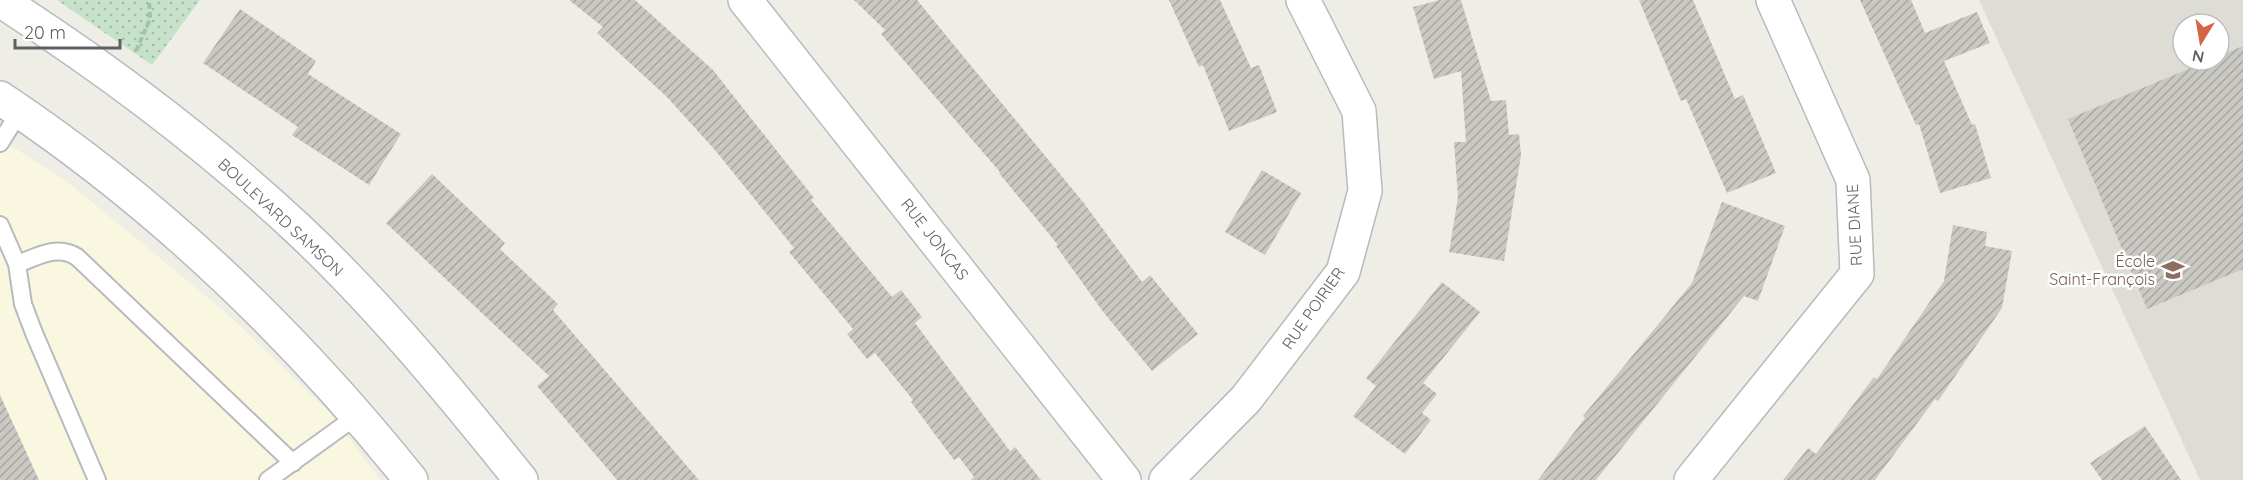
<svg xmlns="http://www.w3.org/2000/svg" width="2243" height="480" font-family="Quicksand,sans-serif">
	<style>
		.commercial { fill: #faf7e0 }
		.education { fill: #deddd5; fill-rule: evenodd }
		.park { fill: url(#park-dots) }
		.building { fill: url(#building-hatch) }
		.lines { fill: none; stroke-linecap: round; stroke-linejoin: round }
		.service-casing { stroke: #b8babe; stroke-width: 20 }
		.minor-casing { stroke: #b8babe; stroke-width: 36 }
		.tertiary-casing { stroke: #b8babe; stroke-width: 36 }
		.path { stroke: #a0c3af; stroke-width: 4; stroke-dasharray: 6 3; stroke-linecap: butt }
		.service { stroke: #fff; stroke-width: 16 }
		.minor { stroke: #fff; stroke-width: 33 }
		.tertiary { stroke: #fff; stroke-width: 33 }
		.labels { text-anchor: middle; stroke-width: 5; stroke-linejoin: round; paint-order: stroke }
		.street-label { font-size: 16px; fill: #5e6065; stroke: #fff }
		.education-label { font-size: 16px; fill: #785e54; stroke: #fff; text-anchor: end }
	</style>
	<defs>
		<pattern id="park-dots" width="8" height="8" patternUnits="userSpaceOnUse" patternTransform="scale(1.5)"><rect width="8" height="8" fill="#c6e3ca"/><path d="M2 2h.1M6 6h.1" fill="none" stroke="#a4bba8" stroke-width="1.8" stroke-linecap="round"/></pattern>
		<pattern id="building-hatch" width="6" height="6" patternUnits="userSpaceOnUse" patternTransform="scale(1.5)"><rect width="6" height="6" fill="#cac8c3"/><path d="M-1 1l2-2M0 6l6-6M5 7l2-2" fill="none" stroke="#a7a6a2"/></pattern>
	</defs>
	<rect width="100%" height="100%" fill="#eeeee7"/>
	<path class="commercial" d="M 0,139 L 66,181 L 223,310 L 330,413 L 380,480 L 0,480 Z"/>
	<path class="education" d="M 1979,0 L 2243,0 L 2243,480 L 2200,480 ZM 2183,24 L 2219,24 L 2219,60 L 2183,60 Z"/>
	<path class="park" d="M 57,0 L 200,0 L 152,65 Z"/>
	<path class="building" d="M 569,0 L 635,0 L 713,70 L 814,198 L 811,200 L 892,297 L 901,290 L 922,317 L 915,323 L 1010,451 L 1015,447 L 1041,480 L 971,480 L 974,477 L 959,457 L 954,460 L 911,402 L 913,400 L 875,353 L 867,359 L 847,334 L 853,329 L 789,252 L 794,248 L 715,150 L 666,96 L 597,33 L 603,27 Z
		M 854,0 L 917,0 L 1083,202 L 1142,282 L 1150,275 L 1198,334 L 1152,371 L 1104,313 L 1056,246 L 1058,245 L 999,173 L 1000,172 L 881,34 L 885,30 Z
		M 1169,0 L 1220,0 L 1251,68 L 1259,65 L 1277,112 L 1229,131 L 1203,65 L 1199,67 Z
		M 1440,0 L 1461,0 L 1491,101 L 1506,100 L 1509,135 L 1519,134 L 1521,155 L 1504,261 L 1449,252 L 1458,197 L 1454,142 L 1466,142 L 1461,71 L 1434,79 L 1413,7 Z
		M 1639,0 L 1693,0 L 1735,99 L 1743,95 L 1776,173 L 1727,193 L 1686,99 L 1681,101 Z
		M 1860,0 L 1911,0 L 1925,33 L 1977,12 L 1990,43 L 1944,61 L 1972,125 L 1975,124 L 1991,178 L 1940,193 L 1919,124 L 1916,125 Z
		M 240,9 L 316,61 L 308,74 L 401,134 L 369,185 L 292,135 L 298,127 L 203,63 Z
		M 2243,46 L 2243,269 L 2147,309 L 2068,119 L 2210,60 L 2219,60 L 2219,56 Z
		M 1262,170 L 1301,193 L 1265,255 L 1225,232 Z
		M 432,174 L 505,243 L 500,249 L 558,304 L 553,310 L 699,480 L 617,480 L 537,386 L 549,376 L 386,223 Z
		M 1722,202 L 1785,226 L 1758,301 L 1744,296 L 1596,480 L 1538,480 L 1585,418 L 1583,416 L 1692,283 Z
		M 1953,225 L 1987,232 L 1985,246 L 2012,251 L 2002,308 L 1938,401 L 1935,399 L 1875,480 L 1783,480 L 1808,448 L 1816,454 L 1874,377 L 1877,379 L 1944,281 Z
		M 1442,282 L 1480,312 L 1423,383 L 1437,394 L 1422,413 L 1431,420 L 1405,454 L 1353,416 L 1376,386 L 1366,378 Z
		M 0,395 L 39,480 L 0,480 Z
		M 2145,426 L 2181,480 L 2102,480 L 2090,463 Z"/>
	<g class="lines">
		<g class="service-casing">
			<path id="service" d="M 0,143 L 20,111
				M 0,225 L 17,264 L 23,304 L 34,333 L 97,480
				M 17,264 C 37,257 57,244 77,257 L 293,463
				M 268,480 L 358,415"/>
		</g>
		<g class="minor-casing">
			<path id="minor" d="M 745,0 L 1124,480
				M 1166,480 L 1246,399 L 1343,272 L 1365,191 L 1359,111 L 1303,0
				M 1691,480 L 1857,274 L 1853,180 L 1773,0"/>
		</g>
		<g class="tertiary-casing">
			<path id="tertiary" d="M 0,0 C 106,68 206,143 298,229 C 380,306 451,393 521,480
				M 0,98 C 158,203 293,333 411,480"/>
		</g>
		<path class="path" d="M 136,51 L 150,19 L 149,0"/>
		<use href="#service" class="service"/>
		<use href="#minor" class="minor"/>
		<use href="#tertiary" class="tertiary"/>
	</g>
	<defs>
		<g id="school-bare" transform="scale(1.8)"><path d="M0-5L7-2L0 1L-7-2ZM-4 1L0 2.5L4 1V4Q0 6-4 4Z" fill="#8d6e63" stroke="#fff" stroke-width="2.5" paint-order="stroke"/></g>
	</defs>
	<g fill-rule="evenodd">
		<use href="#school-bare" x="2173" y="270"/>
	</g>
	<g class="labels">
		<g class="street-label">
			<text transform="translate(281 217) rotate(43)" y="6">BOULEVARD SAMSON</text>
			<text transform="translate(1854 225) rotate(-93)" y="6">RUE DIANE</text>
			<text transform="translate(935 239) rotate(52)" y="6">RUE JONCAS</text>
			<text transform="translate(1313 308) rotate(-55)" y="6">RUE POIRIER</text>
		</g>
		<g class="education-label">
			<text x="2155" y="267">École<tspan x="2155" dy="18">Saint-François</tspan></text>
		</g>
	</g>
	<g transform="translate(2201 42) rotate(191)"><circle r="28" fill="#ffffff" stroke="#bfbfc1" stroke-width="1.5"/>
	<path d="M0-4.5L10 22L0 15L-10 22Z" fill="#d46547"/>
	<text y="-9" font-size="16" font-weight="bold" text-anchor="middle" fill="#5e6065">N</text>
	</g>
	<path d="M15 39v9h105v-9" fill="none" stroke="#5e6065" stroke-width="3"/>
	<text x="24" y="39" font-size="18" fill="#5e6065" stroke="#ffffff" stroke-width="4.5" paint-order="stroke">20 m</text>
</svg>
